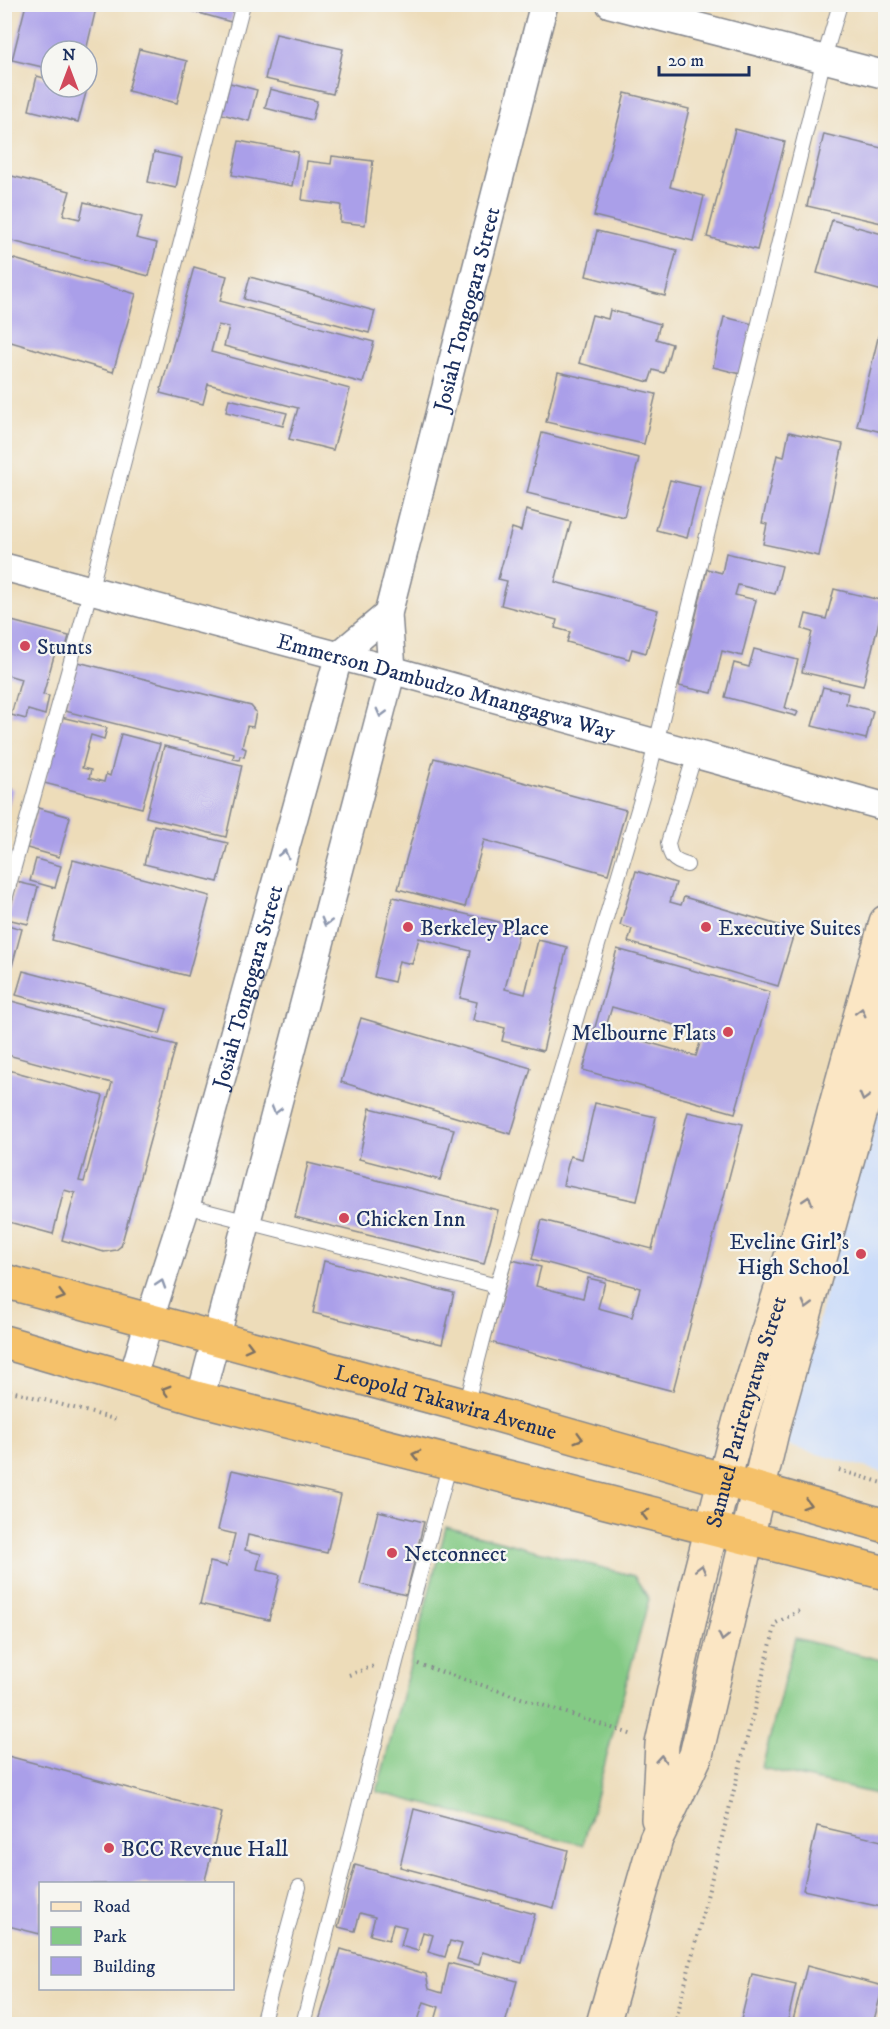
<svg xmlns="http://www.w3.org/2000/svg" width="890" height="2029" font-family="'IM FELL DW Pica',serif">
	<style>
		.built { fill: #cbdcf9 }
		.green { fill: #84ca85; stroke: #507c72; stroke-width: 1.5 }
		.building { fill: #aa9fe9; fill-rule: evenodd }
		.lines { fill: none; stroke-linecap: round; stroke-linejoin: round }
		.lane-casing { stroke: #84868c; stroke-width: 16 }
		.street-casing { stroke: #84868c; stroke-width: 30 }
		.secondary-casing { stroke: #84868c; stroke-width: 36 }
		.highway-casing { stroke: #84868c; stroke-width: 36 }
		.path { stroke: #84868c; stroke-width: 4; stroke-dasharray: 1.5 4.5; stroke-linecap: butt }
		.lane { stroke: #fff; stroke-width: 14 }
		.street { stroke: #fff; stroke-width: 27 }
		.secondary { stroke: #fbe6c4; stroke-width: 33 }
		.highway { stroke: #f5c16b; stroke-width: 33 }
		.oneway { stroke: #8d97ae }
		.oneway2 { stroke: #8b8a91 }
		.oneway3 { stroke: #7d7164 }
		.poi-dot { fill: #d1495b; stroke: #f6f6f2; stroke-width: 2 }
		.labels { text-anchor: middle; stroke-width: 4.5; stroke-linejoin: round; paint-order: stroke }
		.street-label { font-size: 22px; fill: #1b2f5e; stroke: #f6f6f2 }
		.poi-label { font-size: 22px; fill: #1b2f5e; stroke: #f6f6f2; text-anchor: start }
	</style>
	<rect width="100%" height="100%" fill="#f6f6f2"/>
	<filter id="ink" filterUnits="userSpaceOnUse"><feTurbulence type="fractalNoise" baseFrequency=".0167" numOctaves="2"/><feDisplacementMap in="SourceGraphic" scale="12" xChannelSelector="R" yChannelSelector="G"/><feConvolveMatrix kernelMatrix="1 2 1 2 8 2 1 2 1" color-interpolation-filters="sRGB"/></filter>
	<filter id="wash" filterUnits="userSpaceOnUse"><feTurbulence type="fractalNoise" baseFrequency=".008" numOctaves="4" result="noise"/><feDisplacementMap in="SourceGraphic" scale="24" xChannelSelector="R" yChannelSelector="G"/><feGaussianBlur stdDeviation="1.35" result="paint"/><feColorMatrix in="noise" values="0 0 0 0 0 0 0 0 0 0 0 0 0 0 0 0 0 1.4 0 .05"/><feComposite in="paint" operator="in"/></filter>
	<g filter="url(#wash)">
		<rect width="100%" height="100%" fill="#eddcb9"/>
		<path class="built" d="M 885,1063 L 885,1473 L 786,1445 Z"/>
		<path class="green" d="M 446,1527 L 634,1576 L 649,1599 L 583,1845 L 377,1792 Z
			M 795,1638 L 885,1661 L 885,1796 L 762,1768 Z"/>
		<g id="blocks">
			<path class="building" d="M 26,4 L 97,4 L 86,51 L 51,51 L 51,69 L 12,60 Z
				M 167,4 L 236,4 L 231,22 Z
				M 276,34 L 343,49 L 333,94 L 265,79 Z
				M 139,49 L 187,61 L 177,103 L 128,91 Z
				M 37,76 L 51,80 L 51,87 L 79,87 L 87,89 L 78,122 L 29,110 Z
				M 230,83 L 257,90 L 249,121 L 222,114 Z
				M 270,89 L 317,101 L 312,120 L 265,108 Z
				M 625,93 L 689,109 L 670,187 L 704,196 L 693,241 L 594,216 Z
				M 735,129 L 785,142 L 757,250 L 707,237 Z
				M 824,134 L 886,149 L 886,224 L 807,206 Z
				M 239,141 L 298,152 L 292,186 L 232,175 Z
				M 154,152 L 182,158 L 176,188 L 148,182 Z
				M 332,156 L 373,161 L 365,225 L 340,222 L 341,205 L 302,200 L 307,161 L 331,164 Z
				M 4,174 L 70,191 L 63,215 L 80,219 L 84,202 L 142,217 L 136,238 L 157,243 L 149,276 L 4,239 Z
				M 832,220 L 886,235 L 886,292 L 817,273 Z
				M 597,231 L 677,250 L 665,296 L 586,276 Z
				M 4,256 L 136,294 L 113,372 L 4,340 Z
				M 194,267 L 227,276 L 220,301 L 374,342 L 363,383 L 224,346 L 229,327 L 218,325 L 211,352 L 350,389 L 333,450 L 289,439 L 298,408 L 208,384 L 203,404 L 160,393 Z
				M 250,277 L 375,311 L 369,333 L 244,299 Z
				M 610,310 L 660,324 L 656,339 L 672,344 L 664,373 L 653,370 L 649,382 L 579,363 L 592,315 L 608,319 Z
				M 724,317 L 753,324 L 741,374 L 713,367 Z
				M 883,317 L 886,318 L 886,433 L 857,426 Z
				M 558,372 L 656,394 L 644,444 L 546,422 Z
				M 229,399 L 287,413 L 283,426 L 226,412 Z
				M 789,432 L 843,444 L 819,556 L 763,544 L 767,524 L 762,523 L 777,455 L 784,457 Z
				M 542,433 L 639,458 L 624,517 L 527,493 Z
				M 670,480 L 700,487 L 687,538 L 656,530 Z
				M 526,510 L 571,522 L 555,582 L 658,610 L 646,653 L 632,649 L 629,659 L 567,642 L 570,632 L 555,628 L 557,620 L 501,605 L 507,581 L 498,579 L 512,528 L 521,531 Z
				M 726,553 L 782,566 L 775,594 L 738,585 L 735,595 L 756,600 L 742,656 L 722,651 L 712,693 L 679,686 L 707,569 L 722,573 Z
				M 834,589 L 884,601 L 863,686 L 802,672 L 812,632 L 802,629 L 806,614 L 826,619 Z
				M 4,619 L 69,636 L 65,651 L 56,649 L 43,695 L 49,696 L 45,715 L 28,710 L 26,719 L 11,715 L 21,679 L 4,674 Z
				M 754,649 L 798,660 L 785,708 L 798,712 L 796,716 L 725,697 L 734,663 L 749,667 Z
				M 78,662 L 251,706 L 256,712 L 253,727 L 247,726 L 242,747 L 246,749 L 244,757 L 240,756 L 239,760 L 233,759 L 234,754 L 65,711 Z
				M 823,687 L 848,693 L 846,704 L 873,711 L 866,739 L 812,726 Z
				M 61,717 L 107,728 L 104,739 L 91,735 L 82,768 L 91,770 L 89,778 L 104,782 L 106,774 L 110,776 L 121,734 L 160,744 L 142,808 L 44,783 Z
				M 164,746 L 242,765 L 226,837 L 146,817 Z
				M 434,758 L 626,810 L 608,874 L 484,840 L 465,907 L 398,889 Z
				M 4,787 L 13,789 L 5,819 L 4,819 Z
				M 38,808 L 70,817 L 59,857 L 27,848 Z
				M 154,825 L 228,843 L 218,882 L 144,864 Z
				M 36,859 L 61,866 L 55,888 L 30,881 Z
				M 73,860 L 210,896 L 188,976 L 52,940 Z
				M 636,871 L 676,883 L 670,902 L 681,905 L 684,897 L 795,930 L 778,986 L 628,942 L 632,929 L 620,925 Z
				M 17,882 L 38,887 L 28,924 L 7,919 Z
				M 393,897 L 520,927 L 505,989 L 525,994 L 538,940 L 567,947 L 543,1051 L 502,1041 L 505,1028 L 473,1020 L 477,1002 L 460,998 L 471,951 L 419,938 L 412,964 L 399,961 L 394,982 L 374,977 Z
				M 4,924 L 22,929 L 12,966 L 4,964 Z
				M 617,949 L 770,992 L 735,1113 L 583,1070 ZM 612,1007 L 703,1033 L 696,1056 L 605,1030 Z
				M 23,971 L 167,1009 L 160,1034 L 16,995 Z
				M 4,999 L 176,1045 L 121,1246 L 116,1250 L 104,1252 L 62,1240 L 75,1193 L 64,1190 L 53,1234 L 5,1221 L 5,1069 L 103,1096 L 79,1181 L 84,1182 L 112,1083 L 4,1054 Z
				M 361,1018 L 531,1068 L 511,1134 L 341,1082 Z
				M 595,1103 L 656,1117 L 637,1201 L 563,1185 L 570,1156 L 582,1159 Z
				M 370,1108 L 454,1129 L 440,1180 L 359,1159 Z
				M 688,1112 L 743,1124 L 673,1391 L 490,1342 L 512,1260 L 541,1267 L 536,1286 L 583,1298 L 588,1278 L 605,1282 L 598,1308 L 632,1317 L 640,1288 L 532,1259 L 542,1220 L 652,1249 Z
				M 308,1163 L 498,1210 L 484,1264 L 295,1217 Z
				M 324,1261 L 454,1293 L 442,1344 L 313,1313 Z
				M 232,1470 L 341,1495 L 327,1553 L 248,1535 L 245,1550 L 261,1554 L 257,1569 L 280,1575 L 269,1620 L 200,1604 L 210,1562 L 227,1566 L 235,1534 L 218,1530 Z
				M 378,1511 L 424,1522 L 406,1595 L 360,1584 Z
				M 4,1755 L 222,1813 L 204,1884 L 40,1884 L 40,1934 L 4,1925 Z
				M 414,1809 L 568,1850 L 554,1908 L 400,1867 Z
				M 817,1826 L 886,1842 L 886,1908 L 803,1890 Z
				M 355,1865 L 535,1914 L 522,1963 L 482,1952 L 479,1965 L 457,1959 L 462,1944 L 450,1941 L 445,1957 L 428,1952 L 433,1935 L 423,1932 L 418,1951 L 401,1946 L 406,1927 L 393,1924 L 389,1940 L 370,1935 L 375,1917 L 360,1913 L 355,1931 L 338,1927 Z
				M 341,1949 L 426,1974 L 429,1989 L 442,1993 L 449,1963 L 517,1981 L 505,2024 L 434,2024 L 439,2007 L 424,2002 L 417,2024 L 318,2024 Z
				M 807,1966 L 883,1986 L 873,2024 L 792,2024 Z
				M 752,1974 L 796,1984 L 787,2024 L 740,2024 Z"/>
		</g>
	</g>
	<g filter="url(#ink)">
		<use href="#blocks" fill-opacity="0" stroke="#84868c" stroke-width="1.5"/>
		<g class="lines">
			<g class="lane-casing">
				<path id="lane" d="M 687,865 C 673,861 670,857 668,843 L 695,754
					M 4,903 L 83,618 L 243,4
					M 186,1206 L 497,1286
					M 466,1406 L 497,1286 L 648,776 L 824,58 L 840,4
					M 262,2024 L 299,1887
					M 303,2024 L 397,1658 L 450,1463"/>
			</g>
			<g class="street-casing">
				<g id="street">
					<path d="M 610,4 L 886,75"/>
					<path id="s1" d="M 4,567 L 392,670 L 886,807"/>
					<path id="s2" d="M 132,1380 L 149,1321 L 186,1206 L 339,655 L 388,614"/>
					<path id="s3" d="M 200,1399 L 392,670 L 388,614 L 544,4"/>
				</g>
			</g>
			<g class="secondary-casing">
				<g id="secondary">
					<path id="s4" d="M 658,1819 L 662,1744 L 699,1578 L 739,1423 L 817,1174 L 886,922"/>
					<path d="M 603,2024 L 656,1839 L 696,1755 L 772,1432 L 886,1020"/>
				</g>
			</g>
			<g class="highway-casing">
				<g id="highway">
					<path id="s5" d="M 4,1281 L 466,1406 L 886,1526"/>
					<path d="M 4,1342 L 200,1399 L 886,1573"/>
				</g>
			</g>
			<path class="path" d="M 4,1389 L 118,1420
				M 839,1470 L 886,1484
				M 418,1664 L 633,1735
				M 349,1675 L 374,1666
				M 675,2024 L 776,1623 L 803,1609"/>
			<use href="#lane" class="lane"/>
			<use href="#street" class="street"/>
			<use href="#secondary" class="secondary"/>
			<use href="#highway" class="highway"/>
		</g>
		<defs><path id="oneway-chevron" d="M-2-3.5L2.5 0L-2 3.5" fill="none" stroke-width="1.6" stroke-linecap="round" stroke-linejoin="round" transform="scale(1.5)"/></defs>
		<g class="oneway">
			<use href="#oneway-chevron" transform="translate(381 713) rotate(105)"/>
			<use href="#oneway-chevron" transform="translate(284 854) rotate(-75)"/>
			<use href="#oneway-chevron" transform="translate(326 922) rotate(105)"/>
			<use href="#oneway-chevron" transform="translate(276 1110) rotate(105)"/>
			<use href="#oneway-chevron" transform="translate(161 1284) rotate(-72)"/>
		</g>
		<g class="oneway2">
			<use href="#oneway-chevron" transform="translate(861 1012) rotate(-75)"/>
			<use href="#oneway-chevron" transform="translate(864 1097) rotate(105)"/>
			<use href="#oneway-chevron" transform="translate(808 1200) rotate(-73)"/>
			<use href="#oneway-chevron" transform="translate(807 1305) rotate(105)"/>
			<use href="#oneway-chevron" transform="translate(701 1569) rotate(-76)"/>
			<use href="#oneway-chevron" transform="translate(723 1637) rotate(103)"/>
			<use href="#oneway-chevron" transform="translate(661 1759) rotate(-86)"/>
		</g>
		<g class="oneway3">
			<use href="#oneway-chevron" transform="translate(61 1296) rotate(16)"/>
			<use href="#oneway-chevron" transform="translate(249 1347) rotate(15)"/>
			<use href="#oneway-chevron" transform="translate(166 1390) rotate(-164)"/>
			<use href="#oneway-chevron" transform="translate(579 1438) rotate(16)"/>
			<use href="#oneway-chevron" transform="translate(416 1455) rotate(-166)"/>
			<use href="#oneway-chevron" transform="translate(807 1504) rotate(16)"/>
			<use href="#oneway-chevron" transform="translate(645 1514) rotate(-166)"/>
		</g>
	</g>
	<g class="poi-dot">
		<circle cx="25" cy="646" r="6"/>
		<circle cx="408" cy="927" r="6"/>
		<circle cx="706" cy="927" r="6"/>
		<circle cx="728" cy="1032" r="6"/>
		<circle cx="344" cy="1218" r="6"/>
		<circle cx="861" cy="1254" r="6"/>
		<circle cx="392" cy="1553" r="6"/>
		<circle cx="109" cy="1848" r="6"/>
	</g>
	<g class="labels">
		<g class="street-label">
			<text dy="8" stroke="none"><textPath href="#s3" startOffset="1125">Josiah Tongogara Street</textPath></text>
			<text dy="8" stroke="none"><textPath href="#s1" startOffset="458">Emmerson Dambudzo Mnangagwa Way</textPath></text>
			<text dy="8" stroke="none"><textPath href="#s2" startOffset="410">Josiah Tongogara Street</textPath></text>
			<text dy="8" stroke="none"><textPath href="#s5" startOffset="458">Leopold Takawira Avenue</textPath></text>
			<text dy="8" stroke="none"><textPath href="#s4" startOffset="418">Samuel Parirenyatwa Street</textPath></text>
		</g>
		<g class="poi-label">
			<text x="37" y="654">Stunts</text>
			<text x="420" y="935">Berkeley Place</text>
			<text x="718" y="935">Executive Suites</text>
			<text x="716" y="1040" text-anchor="end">Melbourne Flats</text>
			<text x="356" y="1226">Chicken Inn</text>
			<text x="849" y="1249" text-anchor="end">Eveline Girl's<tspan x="849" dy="25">High School</tspan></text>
			<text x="404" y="1561">Netconnect</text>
			<text x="121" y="1856">BCC Revenue Hall</text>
		</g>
	</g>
	<rect width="890" height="2029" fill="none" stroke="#f6f6f2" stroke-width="24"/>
	<rect x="39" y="1882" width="195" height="108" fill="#f6f6f2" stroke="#9ea6b7" stroke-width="1.5"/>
	<rect x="51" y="1902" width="30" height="9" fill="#fbe6c4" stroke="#9ea6b7" stroke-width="1.5"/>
	<text x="93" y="1912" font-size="18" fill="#1b2f5e">Road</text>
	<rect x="51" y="1927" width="30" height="18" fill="#84ca85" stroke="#9ea6b7" stroke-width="1.5"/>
	<text x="93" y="1942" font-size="18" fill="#1b2f5e">Park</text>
	<rect x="51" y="1957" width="30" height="18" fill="#aa9fe9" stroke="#9ea6b7" stroke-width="1.5"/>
	<text x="93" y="1972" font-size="18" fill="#1b2f5e">Building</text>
	<g transform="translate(69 69)"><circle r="28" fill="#f6f6f2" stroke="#9ea6b7" stroke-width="1.5"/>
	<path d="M0-4.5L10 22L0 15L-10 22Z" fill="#d1495b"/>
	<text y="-9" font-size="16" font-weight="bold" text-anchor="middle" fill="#1b2f5e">N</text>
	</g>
	<path d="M659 66v9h90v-9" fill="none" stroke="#1b2f5e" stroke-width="3"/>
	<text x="668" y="66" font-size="18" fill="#1b2f5e" stroke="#f6f6f2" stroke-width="4.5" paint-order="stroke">20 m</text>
</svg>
